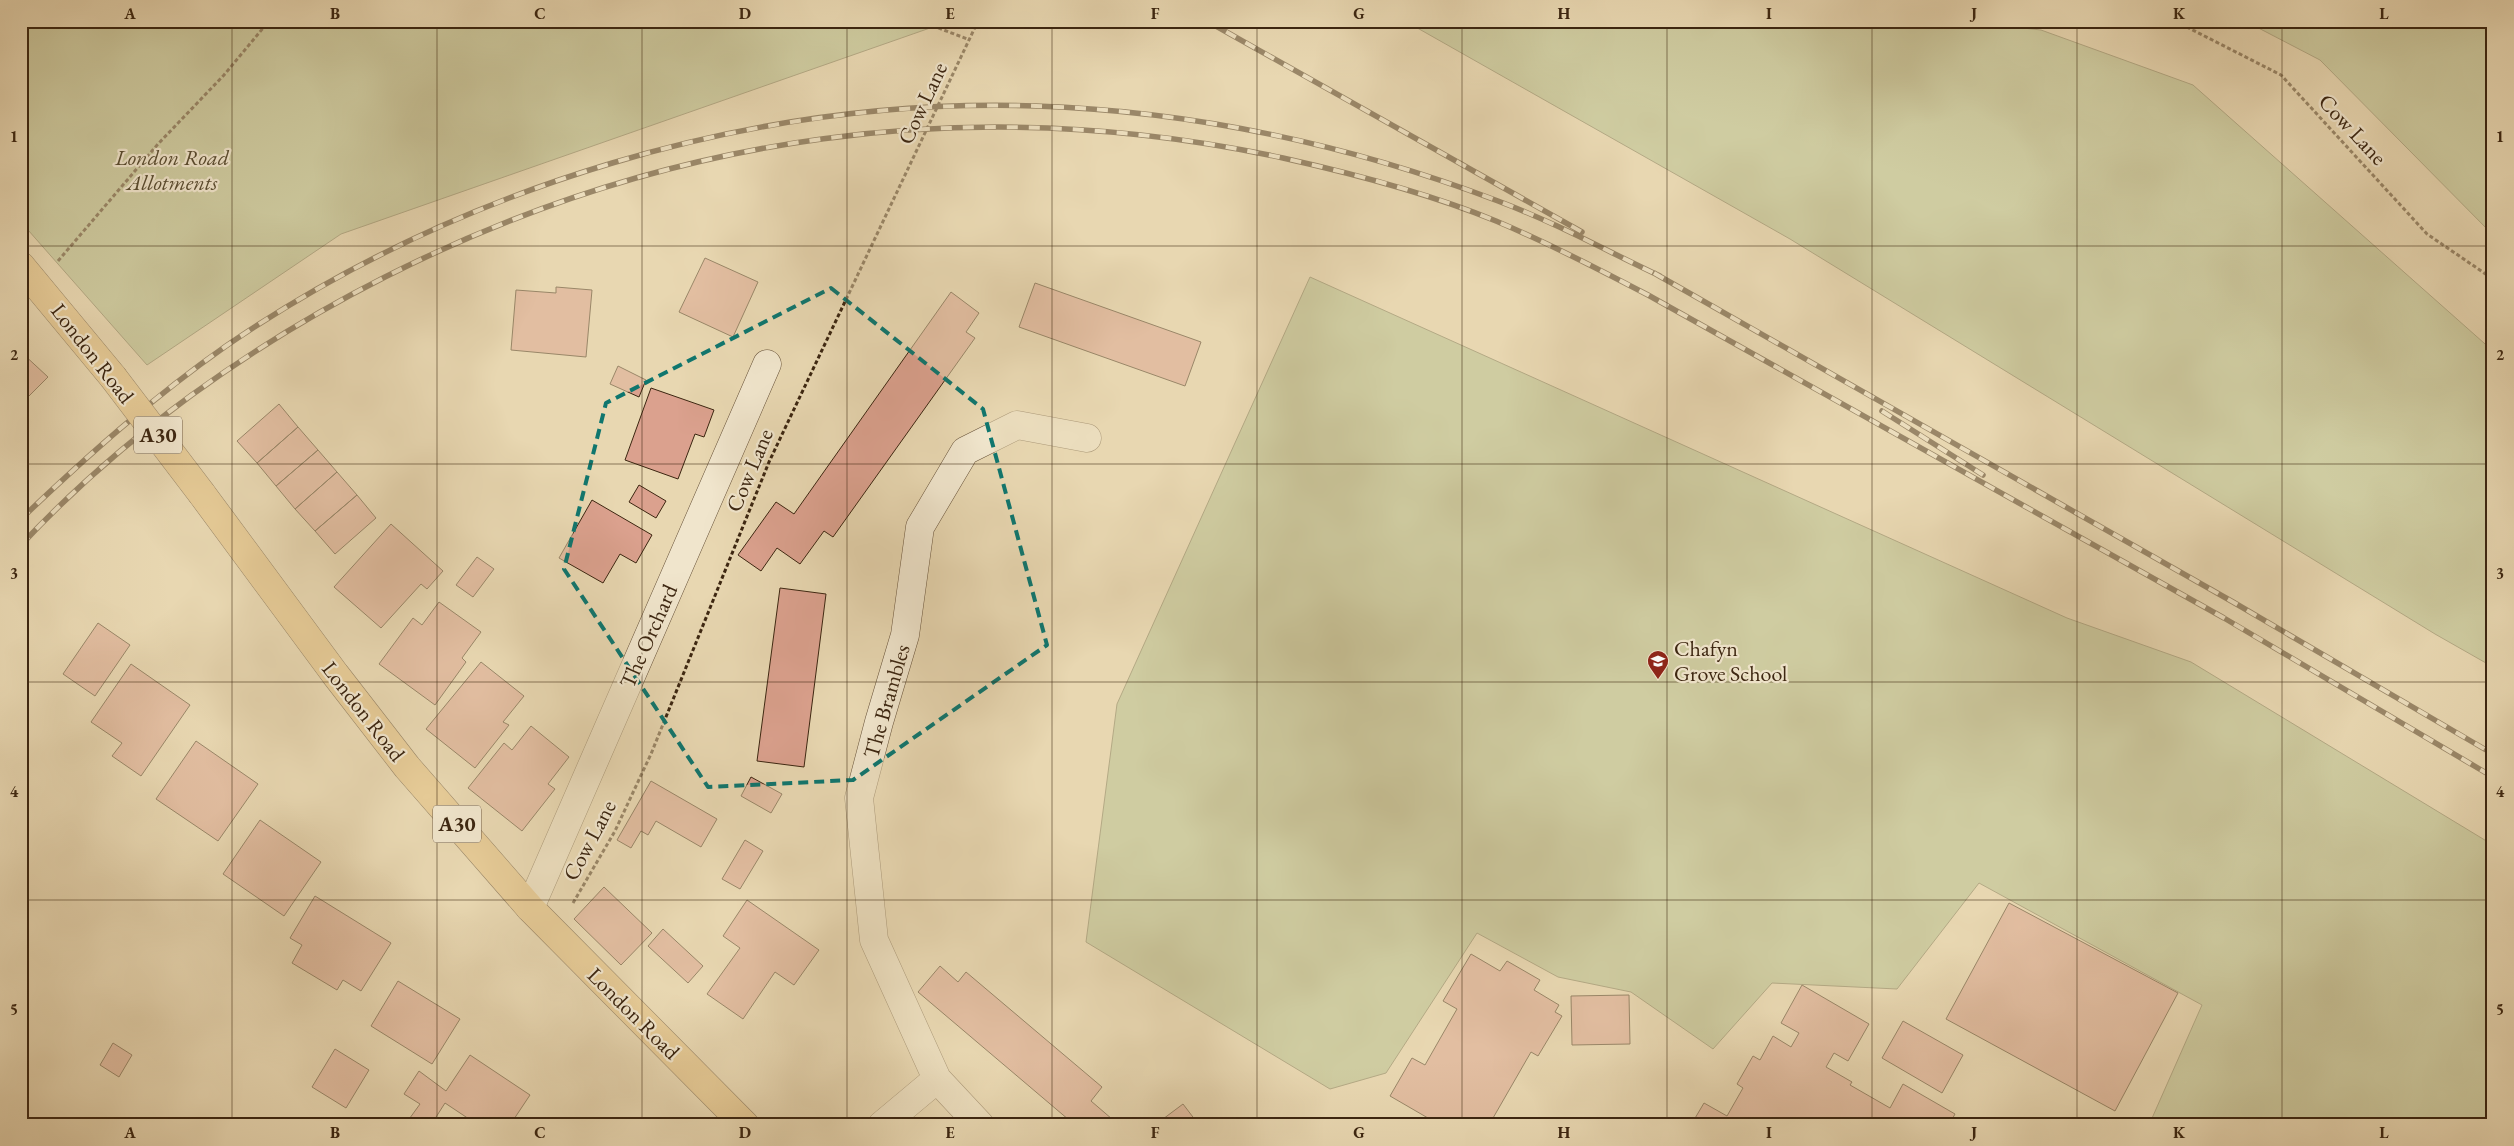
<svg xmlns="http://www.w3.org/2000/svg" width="2514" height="1146" font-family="'EB Garamond',serif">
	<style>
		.green { fill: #b1bf8f; stroke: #767250 }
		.building { fill: #dba18e; stroke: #3c2611 }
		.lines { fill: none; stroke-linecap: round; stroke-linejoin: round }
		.minor-casing { stroke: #675239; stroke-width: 29 }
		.highway-casing { stroke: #3c2611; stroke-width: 29 }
		.path { stroke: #3c2611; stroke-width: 3; stroke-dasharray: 4 2.5; stroke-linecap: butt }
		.minor { stroke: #f0e5cc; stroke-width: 28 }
		.highway { stroke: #e4bc78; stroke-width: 28 }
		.rail-casing { stroke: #3c2611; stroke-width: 5.5 }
		.rail { stroke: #f0e5cc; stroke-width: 4; stroke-dasharray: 11; stroke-linecap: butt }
		.highway-bridge-casing { stroke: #3c2611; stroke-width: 29; stroke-linecap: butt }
		.highway-bridge { stroke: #e4bc78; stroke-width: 28 }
		.marked { fill: none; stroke: #0f766e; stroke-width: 4; stroke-dasharray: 10 6; stroke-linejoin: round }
		.grid { fill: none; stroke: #3c2611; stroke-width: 1; stroke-opacity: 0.55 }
		.labels { text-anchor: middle; stroke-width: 4.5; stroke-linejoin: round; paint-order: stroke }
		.shield { fill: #f0e5cc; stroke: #725f49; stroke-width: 1 }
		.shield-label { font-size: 21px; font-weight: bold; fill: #3c2611 }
		.street-label { font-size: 22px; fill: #3c2611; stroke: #f0e5cc }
		.park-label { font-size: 22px; font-style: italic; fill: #594c30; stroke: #f0e5cc }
		.poi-label { font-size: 22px; fill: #3c2611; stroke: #f0e5cc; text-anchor: start }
		.neatline { fill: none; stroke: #3c2611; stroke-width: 2 }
		.grid-label { font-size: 16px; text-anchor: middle; font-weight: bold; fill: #3c2611 }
	</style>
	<rect width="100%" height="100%" fill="#e8d7b1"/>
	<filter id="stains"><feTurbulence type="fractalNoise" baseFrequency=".004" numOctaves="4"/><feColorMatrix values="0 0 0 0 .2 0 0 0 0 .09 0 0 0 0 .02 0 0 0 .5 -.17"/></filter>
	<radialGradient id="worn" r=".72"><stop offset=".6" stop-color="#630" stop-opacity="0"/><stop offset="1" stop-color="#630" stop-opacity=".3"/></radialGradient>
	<path class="green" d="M 21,21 L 950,21 L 341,234 L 147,365 L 21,222 Z
		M 1405,21 L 1958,21 L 2041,30 L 2193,85 L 2493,351 L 2493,667 L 2435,634 L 1790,239 Z
		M 2245,21 L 2493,21 L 2493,235 L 2320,60 Z
		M 1310,277 L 2067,618 L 2191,662 L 2493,845 L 2493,1125 L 2149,1125 L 2202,1005 L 1979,883 L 1897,989 L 1772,983 L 1713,1049 L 1631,992 L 1558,977 L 1477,933 L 1386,1073 L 1330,1089 L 1086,942 L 1117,704 Z"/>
	<path class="building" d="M 705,258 L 758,282 L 733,337 L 679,312 Z
		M 1035,283 L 1201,342 L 1185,386 L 1019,327 Z
		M 556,287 L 592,290 L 586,357 L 511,350 L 516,290 L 556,293 Z
		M 951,292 L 979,313 L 966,332 L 975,338 L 833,537 L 824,531 L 800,564 L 777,548 L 761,571 L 738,555 L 776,502 L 794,514 Z
		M 21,352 L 48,377 L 21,404 Z
		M 618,366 L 646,380 L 639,397 L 610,384 Z
		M 651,388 L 714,410 L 704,437 L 695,434 L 678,479 L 625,460 Z
		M 279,404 L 298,427 L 257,463 L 237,441 Z
		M 298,427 L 318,450 L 276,486 L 257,463 Z
		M 318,450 L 337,472 L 295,509 L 276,486 Z
		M 337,472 L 357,495 L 315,531 L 295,509 Z
		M 639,485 L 666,501 L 656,518 L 629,502 Z
		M 357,495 L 376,518 L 335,554 L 315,531 Z
		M 592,500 L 652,535 L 636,563 L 620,554 L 603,583 L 559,558 Z
		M 391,524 L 443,571 L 427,589 L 421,584 L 381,628 L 334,587 Z
		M 477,557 L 494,569 L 473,597 L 456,585 Z
		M 780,588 L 826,594 L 804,767 L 757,761 Z
		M 439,602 L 481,632 L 462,658 L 466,662 L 435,705 L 379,664 L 413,618 L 422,625 Z
		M 98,623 L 130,645 L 95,696 L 63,674 Z
		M 481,662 L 524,696 L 503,722 L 509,725 L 475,768 L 426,729 Z
		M 131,664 L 190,705 L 141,776 L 112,756 L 122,743 L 91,722 Z
		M 531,726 L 569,757 L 548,784 L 555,789 L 522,831 L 468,788 L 504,743 L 512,750 Z
		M 196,741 L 258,784 L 218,841 L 156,799 Z
		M 751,777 L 782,794 L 771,813 L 741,796 Z
		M 651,781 L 717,819 L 701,847 L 656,821 L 648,835 L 641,831 L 631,848 L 617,840 Z
		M 260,820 L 321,862 L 284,916 L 223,874 Z
		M 745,840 L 763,851 L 740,889 L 722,879 Z
		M 604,887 L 652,933 L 621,965 L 574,919 Z
		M 315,896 L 391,943 L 361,991 L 343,980 L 337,990 L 292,963 L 302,945 L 290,938 Z
		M 747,900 L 819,950 L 794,985 L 775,972 L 743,1019 L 707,994 L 740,948 L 723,936 Z
		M 2009,903 L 2178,993 L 2115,1111 L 1946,1019 Z
		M 663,929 L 703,966 L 688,983 L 648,946 Z
		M 1471,954 L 1500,971 L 1507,961 L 1540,980 L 1534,990 L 1559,1005 L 1555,1012 L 1562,1016 L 1538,1056 L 1531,1052 L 1489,1125 L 1440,1125 L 1390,1096 L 1412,1058 L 1425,1065 L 1457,1009 L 1443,1001 Z
		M 940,966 L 958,982 L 966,972 L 1102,1087 L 1091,1101 L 1119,1125 L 1065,1125 L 1069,1120 L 918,992 Z
		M 398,981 L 460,1019 L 432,1064 L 371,1026 Z
		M 1802,985 L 1869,1024 L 1848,1061 L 1834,1053 L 1826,1067 L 1852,1082 L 1850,1085 L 1890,1108 L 1903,1084 L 1955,1114 L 1949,1125 L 1691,1125 L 1704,1103 L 1727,1116 L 1743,1088 L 1737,1084 L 1753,1056 L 1760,1060 L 1773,1036 L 1791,1047 L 1799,1033 L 1781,1023 Z
		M 1629,995 L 1630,1044 L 1572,1045 L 1571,996 Z
		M 1903,1021 L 1963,1055 L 1942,1093 L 1882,1058 Z
		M 113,1043 L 132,1055 L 119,1077 L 100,1065 Z
		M 335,1049 L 369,1070 L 346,1108 L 312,1087 Z
		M 470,1055 L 530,1095 L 510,1125 L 478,1125 L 445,1103 L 431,1125 L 412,1125 L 407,1122 L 420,1104 L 404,1094 L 419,1071 L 446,1091 Z
		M 1183,1104 L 1199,1125 L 1155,1125 Z"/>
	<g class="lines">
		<g class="minor-casing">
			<path id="minor" d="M 530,908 L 767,364
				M 882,1125 L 937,1079
				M 980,1125 L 937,1079 L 874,940 L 859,798 L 879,722 L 905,635 L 920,527 L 965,451 L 1017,425 L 1087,438"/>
		</g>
		<g class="highway-casing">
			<path id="highway" d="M 21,266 L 113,377
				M 202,494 L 335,674 L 407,767 L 530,908 L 745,1125"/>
		</g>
		<path class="path" d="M 920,21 L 970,40
			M 2175,21 L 2281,75 L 2427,234 L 2493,279
			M 58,261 L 158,144 L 224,75 L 269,21
			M 573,903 L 615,831 L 651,754 L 769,462 L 978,21"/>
		<use href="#minor" class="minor"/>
		<use href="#highway" class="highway"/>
		<g class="rail-casing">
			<path id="rail" d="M 1207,21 L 1582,232
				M 1654,273 L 2233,602 L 2493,754
				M 1882,411 L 1983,475
				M 21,519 C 86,457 153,397 226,346 C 458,187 754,97 1036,106 C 1193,111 1351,145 1498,201 C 1554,222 1607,251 1660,276
				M 21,545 C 124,435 251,345 385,277 C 667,134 973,91 1283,158 C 1355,174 1428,193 1496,221 C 1548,243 1598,269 1648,295 L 2224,618 L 2493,777"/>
		</g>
		<use href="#rail" class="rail"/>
		<g class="highway-bridge-casing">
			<path id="highway-bridge" d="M 113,377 L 202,494"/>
		</g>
		<use href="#highway-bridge" class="highway-bridge"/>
	</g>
	<path d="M0 0H2514V1146H0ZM 831,288 L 983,409 L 1047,645 L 853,780 L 708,787 L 564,569 L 606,403 Z" fill="#e8d7b1" fill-opacity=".55" fill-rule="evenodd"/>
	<path class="marked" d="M 831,288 L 983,409 L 1047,645 L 853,780 L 708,787 L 564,569 L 606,403 Z"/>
	<path class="grid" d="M 232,21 L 232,1125M 437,21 L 437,1125M 642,21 L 642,1125M 847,21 L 847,1125M 1052,21 L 1052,1125M 1257,21 L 1257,1125M 1462,21 L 1462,1125M 1667,21 L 1667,1125M 1872,21 L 1872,1125M 2077,21 L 2077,1125M 2282,21 L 2282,1125M 21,246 L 2493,246M 21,464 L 2493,464M 21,682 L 2493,682M 21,900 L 2493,900"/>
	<defs>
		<g id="school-pin" transform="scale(1.125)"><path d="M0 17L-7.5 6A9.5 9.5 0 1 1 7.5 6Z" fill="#8f2418" stroke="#f0e5cc"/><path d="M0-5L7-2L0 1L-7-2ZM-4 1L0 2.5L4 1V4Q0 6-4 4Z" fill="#fff"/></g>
	</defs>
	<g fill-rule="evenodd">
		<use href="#school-pin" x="1658" y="661"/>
	</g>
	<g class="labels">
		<g class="shield">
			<rect x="134" y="416.5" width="48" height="37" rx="4"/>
			<rect x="433" y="805.5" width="48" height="37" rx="4"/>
		</g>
		<g class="shield-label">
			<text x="158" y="442">A30</text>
			<text x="457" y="831">A30</text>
		</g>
		<g class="street-label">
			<text transform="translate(922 103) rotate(-65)" y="8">Cow Lane</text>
			<text transform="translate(2353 129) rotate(47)" y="8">Cow Lane</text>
			<text transform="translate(93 353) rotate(52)" y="8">London Road</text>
			<text transform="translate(749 470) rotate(-67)" y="8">Cow Lane</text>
			<text transform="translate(648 636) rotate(-66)" y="8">The Orchard</text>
			<text transform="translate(886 701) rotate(-74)" y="8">The Brambles</text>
			<text transform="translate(364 711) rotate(52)" y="8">London Road</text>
			<text transform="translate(589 840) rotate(-62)" y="8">Cow Lane</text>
			<text transform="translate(634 1013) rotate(45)" y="8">London Road</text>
		</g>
		<g class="park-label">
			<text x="172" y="165">London Road<tspan x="172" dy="25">Allotments</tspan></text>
		</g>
		<g class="poi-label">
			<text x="1674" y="656">Chafyn<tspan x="1674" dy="25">Grove School</tspan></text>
		</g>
	</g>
	<rect width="2514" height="1146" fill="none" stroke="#e8d7b1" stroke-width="55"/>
	<rect x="28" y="28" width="2458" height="1090" class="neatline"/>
	<g class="grid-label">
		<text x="130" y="19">A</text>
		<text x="335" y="19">B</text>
		<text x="540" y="19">C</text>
		<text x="745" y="19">D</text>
		<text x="950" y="19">E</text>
		<text x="1155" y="19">F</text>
		<text x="1359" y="19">G</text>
		<text x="1564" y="19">H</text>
		<text x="1769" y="19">I</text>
		<text x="1974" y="19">J</text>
		<text x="2179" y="19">K</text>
		<text x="2384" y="19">L</text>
		<text x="14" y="142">1</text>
		<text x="2500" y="142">1</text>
		<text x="14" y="360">2</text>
		<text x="2500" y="360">2</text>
		<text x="14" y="579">3</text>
		<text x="2500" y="579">3</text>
		<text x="14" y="797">4</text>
		<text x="2500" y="797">4</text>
		<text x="14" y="1015">5</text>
		<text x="2500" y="1015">5</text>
		<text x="130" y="1138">A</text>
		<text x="335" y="1138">B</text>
		<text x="540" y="1138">C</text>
		<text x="745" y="1138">D</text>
		<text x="950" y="1138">E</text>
		<text x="1155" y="1138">F</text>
		<text x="1359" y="1138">G</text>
		<text x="1564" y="1138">H</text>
		<text x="1769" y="1138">I</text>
		<text x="1974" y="1138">J</text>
		<text x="2179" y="1138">K</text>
		<text x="2384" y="1138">L</text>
	</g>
	<rect width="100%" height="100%" filter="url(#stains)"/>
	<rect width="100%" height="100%" fill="url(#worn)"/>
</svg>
